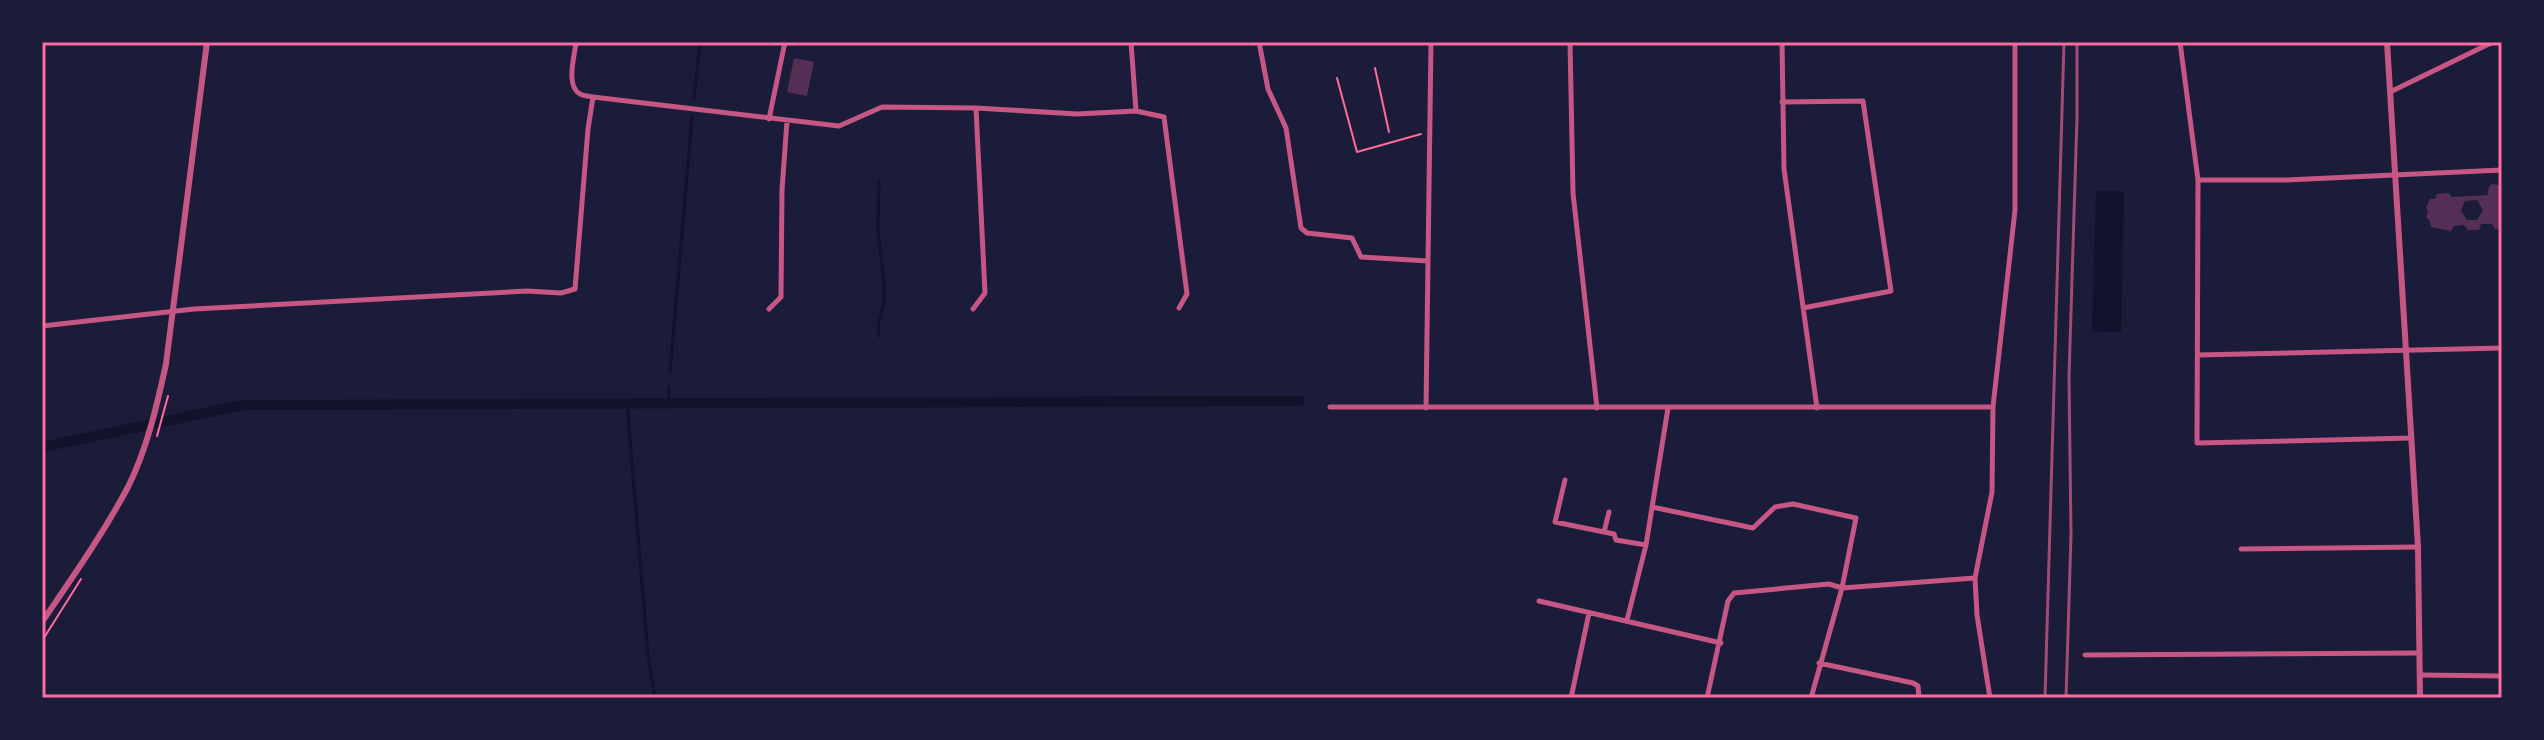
<svg xmlns="http://www.w3.org/2000/svg" width="2544" height="740" font-family="'IBM Plex Sans',sans-serif">
	<style>
		.water { fill: #12122b }
		.lines { fill: none; stroke-linecap: round; stroke-linejoin: round }
		.stream { stroke: #12122b; stroke-width: 3 }
		.canal { stroke: #12122b; stroke-width: 10 }
		.building { fill: #542f53; fill-rule: evenodd }
		.path { stroke: #ff6b9d; stroke-width: 2 }
		.minor { stroke: #c65784; stroke-width: 5 }
		.tertiary { stroke: #c65784; stroke-width: 6 }
		.rail { stroke: #a44b75; stroke-width: 3 }
		.neatline { fill: none; stroke: #ff6b9d; stroke-width: 3 }
	</style>
	<rect width="100%" height="100%" fill="#1b1b3a"/>
	<path class="water" d="M 2096,191 L 2124,191 L 2121,332 L 2092,331 Z"/>
	<g class="lines">
		<path class="stream" d="M 694,99 L 700,42
			M 879,181 L 878,230 L 884,283 L 884,302 L 878,325 L 879,336
			M 670,373 L 692,117
			M 627,403 L 648,655 L 655,698
			M 668,403 L 669,387"/>
		<path class="canal" d="M 42,447 L 243,405 L 1300,401"/>
	</g>
	<path class="building" d="M 794,58 L 814,62 L 807,96 L 787,92 Z
		M 2491,184 L 2499,185 L 2502,188 L 2501,229 L 2495,229 L 2492,224 L 2481,224 L 2479,230 L 2468,230 L 2464,225 L 2454,226 L 2451,231 L 2431,227 L 2430,221 L 2426,217 L 2428,213 L 2426,207 L 2430,199 L 2435,199 L 2437,194 L 2448,193 L 2452,197 L 2489,195 L 2487,192 ZM 2477,200 L 2483,210 L 2477,220 L 2467,220 L 2461,211 L 2465,201 Z"/>
	<g class="lines">
		<path class="path" d="M 1375,68 L 1389,132
			M 1337,78 L 1357,152 L 1421,134
			M 157,436 L 168,396
			M 42,641 L 81,579"/>
		<path class="minor" d="M 576,42 C 575,55 565,86 580,94 C 584,96 588,96 593,97
			M 1259,42 L 1268,89 L 1286,128 L 1301,228 L 1307,233 L 1352,238 L 1361,257 L 1428,261
			M 1570,42 L 1573,193 L 1597,408
			M 1782,42 L 1784,169 L 1817,408
			M 2180,42 L 2198,180 L 2197,443 L 2412,438
			M 2390,92 L 2493,42
			M 1782,102 L 1863,101 L 1891,291 L 1803,308
			M 1136,111 L 1164,117 L 1187,294 L 1179,308
			M 769,119 L 785,42
			M 2198,180 L 2286,180 L 2502,170
			M 769,309 L 781,297 L 782,190 L 787,121
			M 973,309 L 985,293 L 976,108
			M 42,326 L 194,309 L 527,291 L 561,293 L 575,289 L 588,129 L 593,97 L 839,126 L 882,107 L 976,108 L 1077,114 L 1136,111 L 1131,42
			M 2197,355 L 2502,348
			M 1330,407 L 1993,407
			M 1426,408 L 1431,42
			M 1565,480 L 1555,522 L 1614,534 L 1616,540 L 1646,545
			M 1652,507 L 1753,528 L 1775,507 L 1793,504 L 1856,518 L 1842,588 L 1811,698
			M 1604,532 L 1609,512
			M 2241,549 L 2418,547
			M 1539,601 L 1721,643
			M 1627,620 L 1646,545 L 1668,408
			M 2085,655 L 2420,653
			M 1819,663 L 1913,683 L 1918,686 L 1919,698
			M 2421,675 L 2502,676
			M 1571,698 L 1589,613
			M 1707,698 L 1728,601 L 1734,593 L 1829,584 L 1842,588 L 1975,578
			M 1990,698 L 1977,615 L 1975,578 L 1992,492 L 1993,407 L 2015,210 L 2015,42"/>
		<path class="tertiary" d="M 2387,42 L 2418,547 L 2420,698
			M 42,622 C 72,578 103,534 128,487 C 147,449 157,405 166,364 L 207,42"/>
		<path class="rail" d="M 2045,698 L 2064,42
			M 2066,698 L 2071,535 L 2069,377 L 2077,117 L 2077,42"/>
	</g>
	<rect width="2544" height="740" fill="none" stroke="#1b1b3a" stroke-width="88"/>
	<rect x="44" y="44" width="2456" height="652" class="neatline"/>
</svg>
